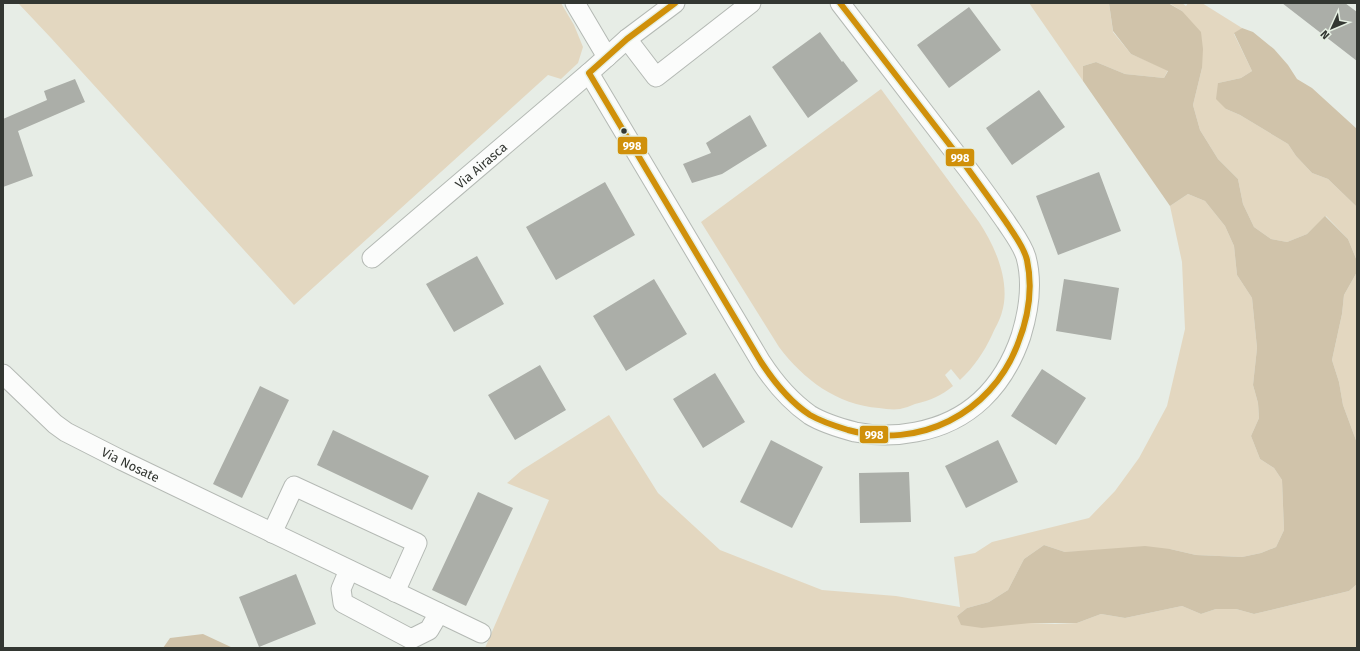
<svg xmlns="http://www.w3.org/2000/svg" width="1360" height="651" font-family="'Fira Sans',sans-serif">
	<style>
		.green { fill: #e3d7c0 }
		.forest { fill: #d0c3aa }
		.building { fill: #abaea8 }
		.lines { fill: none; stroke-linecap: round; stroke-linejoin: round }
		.minor-casing { stroke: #b4b9b4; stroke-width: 21 }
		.minor { stroke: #fbfcfb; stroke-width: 19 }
		.bus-1-casing { stroke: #e6f0e3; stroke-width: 9 }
		.bus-1 { stroke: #d0900a; stroke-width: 6 }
		.bus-dot { fill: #333732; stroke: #e6f0e3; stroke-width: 1.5 }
		.labels { text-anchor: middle; stroke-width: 4; stroke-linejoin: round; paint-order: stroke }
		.street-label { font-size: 13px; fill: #333732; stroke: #e6f0e3 }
		.line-badge { stroke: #e6f0e3; stroke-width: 1.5 }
		.badge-label { font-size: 11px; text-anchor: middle; font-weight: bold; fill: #fff }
	</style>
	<rect width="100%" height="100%" fill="#e7ede6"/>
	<path class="green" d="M 18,3 L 561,3 L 574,25 L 583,47 L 578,63 L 561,79 L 548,75 L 294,305 L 51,38 Z
		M 1029,3 L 1109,3 L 1113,32 L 1131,54 L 1168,70 L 1164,78 L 1125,74 L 1096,62 L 1083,66 L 1083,81 Z
		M 1169,3 L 1182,3 L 1186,6 L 1188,3 L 1202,3 L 1242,28 L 1234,34 L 1252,71 L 1241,78 L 1218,83 L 1226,109 L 1240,115 L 1288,144 L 1296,156 L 1312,173 L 1328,179 L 1357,207 L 1357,261 L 1348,239 L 1326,216 L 1307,234 L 1287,242 L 1271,239 L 1254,227 L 1243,204 L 1238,179 L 1218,159 L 1200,130 L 1193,105 L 1202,68 L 1182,11 Z
		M 881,89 L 979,222 C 995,246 1011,282 1002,312 C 1000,320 995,328 992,335 C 984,352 974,367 960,380 L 951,369 L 945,375 L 953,386 C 941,396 931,400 915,404 C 910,406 905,408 900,409 C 893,410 886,409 879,408 C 837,405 803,379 779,347 L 701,222 Z
		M 1188,194 L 1205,201 L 1225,226 L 1234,246 L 1237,275 L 1252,298 L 1257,348 L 1253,385 L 1258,403 L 1259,418 L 1251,436 L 1260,459 L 1274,468 L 1282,480 L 1284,530 L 1276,547 L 1261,553 L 1242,557 L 1196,555 L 1170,549 L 1065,552 L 1044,545 L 1024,559 L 1008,590 L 989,602 L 967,608 L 957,616 L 1031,623 L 1055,624 L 1077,623 L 1101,614 L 1125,618 L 1182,606 L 1201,614 L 1216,609 L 1236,609 L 1254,614 L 1349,591 L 1357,584 L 1357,648 L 485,648 L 549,500 L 507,483 L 522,470 L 609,415 L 658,493 L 720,550 L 822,590 L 896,596 L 960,607 L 954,557 L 975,553 L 992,542 L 1089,518 L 1115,491 L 1139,458 L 1167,406 L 1185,329 L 1182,262 L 1170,206 Z
		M 1357,272 L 1357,443 L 1343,405 L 1339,382 L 1332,360 L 1342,314 L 1344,295 Z"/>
	<path class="forest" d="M 1109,3 L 1168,3 L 1182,11 L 1201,32 L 1203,49 L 1202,68 L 1193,105 L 1200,130 L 1218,159 L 1238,179 L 1243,204 L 1254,227 L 1271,239 L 1287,242 L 1307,234 L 1325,216 L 1348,239 L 1357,261 L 1357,272 L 1344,295 L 1342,314 L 1332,360 L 1339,382 L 1343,405 L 1357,443 L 1357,584 L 1349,591 L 1254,614 L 1236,609 L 1216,609 L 1201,614 L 1182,606 L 1125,618 L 1101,614 L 1077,623 L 1031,623 L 982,628 L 961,625 L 957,616 L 967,608 L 989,602 L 1008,590 L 1024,559 L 1044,545 L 1065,552 L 1145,546 L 1170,549 L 1196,555 L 1242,557 L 1261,553 L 1276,547 L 1284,530 L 1282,480 L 1274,468 L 1260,459 L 1251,436 L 1259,418 L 1258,403 L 1253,385 L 1257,348 L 1252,298 L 1237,275 L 1234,246 L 1225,226 L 1205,201 L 1188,194 L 1170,206 L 1083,81 L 1083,66 L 1096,62 L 1125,74 L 1164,78 L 1168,71 L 1131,54 L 1113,31 Z
		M 1242,28 L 1253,32 L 1274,49 L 1288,65 L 1297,79 L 1312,88 L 1357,129 L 1357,207 L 1328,179 L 1312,173 L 1296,156 L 1288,144 L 1240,115 L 1226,109 L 1216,99 L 1218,83 L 1241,78 L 1252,71 L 1234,33 Z
		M 203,634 L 233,648 L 163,648 L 170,638 Z"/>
	<path class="building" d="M 1282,3 L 1345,3 L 1357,12 L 1357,61 Z
		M 969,7 L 1001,50 L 949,88 L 917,45 Z
		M 820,32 L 842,62 L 843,61 L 858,81 L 808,118 L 772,67 Z
		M 75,79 L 85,102 L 18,131 L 33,176 L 3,187 L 3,119 L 47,100 L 44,91 Z
		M 1039,90 L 1065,127 L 1012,165 L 986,128 Z
		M 750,115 L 767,146 L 722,174 L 692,183 L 683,164 L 711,153 L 706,143 Z
		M 1099,172 L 1121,231 L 1058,255 L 1036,196 Z
		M 605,182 L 635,235 L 556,280 L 526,227 Z
		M 477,256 L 504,304 L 454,332 L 426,284 Z
		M 654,279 L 687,334 L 626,371 L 593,316 Z
		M 1064,279 L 1119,288 L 1111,340 L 1056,331 Z
		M 540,365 L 566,410 L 515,440 L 488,395 Z
		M 1042,369 L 1086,398 L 1056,445 L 1011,416 Z
		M 715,373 L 745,422 L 703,448 L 673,399 Z
		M 260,386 L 289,400 L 242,498 L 213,484 Z
		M 333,430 L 429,476 L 412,510 L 317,465 Z
		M 771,440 L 823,467 L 792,528 L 740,502 Z
		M 998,440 L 1018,482 L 966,508 L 945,466 Z
		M 909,472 L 911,522 L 860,523 L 859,473 Z
		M 478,492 L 513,508 L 466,606 L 432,590 Z
		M 296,574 L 316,624 L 259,647 L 239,597 Z"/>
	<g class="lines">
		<g class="minor-casing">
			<g id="minor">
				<path d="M 575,3 L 607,57"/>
				<path d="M 627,39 L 656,77 L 751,3"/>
				<path d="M 589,73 L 761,362 C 774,382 790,401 810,415 C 823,423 840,428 855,432 C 875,436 896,436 916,432 C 970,422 1004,386 1021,336 C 1029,310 1033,283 1026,257 C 1022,244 1013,233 1006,222 C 992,202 978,182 963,163 C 922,109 881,56 840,3"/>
				<path id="s1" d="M 372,258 L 589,73 L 627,39 L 675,3"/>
				<path id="s2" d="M 3,374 L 55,424 L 66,432 L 121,460 L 481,633"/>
				<path d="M 272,533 L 294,486 L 417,543 L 395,592"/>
				<path d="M 349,570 L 341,589 L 343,603 L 411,639 L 429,630 L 439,613"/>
			</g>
		</g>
		<use href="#minor" class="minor"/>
		<g class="bus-1-casing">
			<path id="bus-1" d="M 675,3 L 627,39 L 589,73 L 761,362 C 774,382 790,402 810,415 C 822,422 835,426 848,430 C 919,450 990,414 1017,346 C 1028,319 1033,288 1027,260 C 1024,247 1015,236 1008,225 C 993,203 978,183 963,162 C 922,109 881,56 840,3"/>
		</g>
		<use href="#bus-1" class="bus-1"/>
	</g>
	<circle class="bus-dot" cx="624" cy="131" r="3.5"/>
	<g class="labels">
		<g class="street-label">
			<text dy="5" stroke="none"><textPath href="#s1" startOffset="143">Via Airasca</textPath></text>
			<text dy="5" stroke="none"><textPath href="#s2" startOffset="158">Via Nosate</textPath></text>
		</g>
	</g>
	<g class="line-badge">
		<rect x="617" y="136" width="31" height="19" rx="4" fill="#d0900a"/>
		<rect x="945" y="148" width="30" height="19" rx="4" fill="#d0900a"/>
		<rect x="859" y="425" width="30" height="19" rx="4" fill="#d0900a"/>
	</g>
	<g class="badge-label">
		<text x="632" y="150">998</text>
		<text x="960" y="162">998</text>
		<text x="874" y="439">998</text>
	</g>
	<rect width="1360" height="651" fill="none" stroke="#333732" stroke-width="8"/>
	<g transform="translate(1332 28) rotate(226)" stroke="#e6f0e3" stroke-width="3" paint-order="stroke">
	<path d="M0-3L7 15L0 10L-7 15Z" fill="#333732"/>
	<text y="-6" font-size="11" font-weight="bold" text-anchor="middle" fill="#333732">N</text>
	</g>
</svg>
